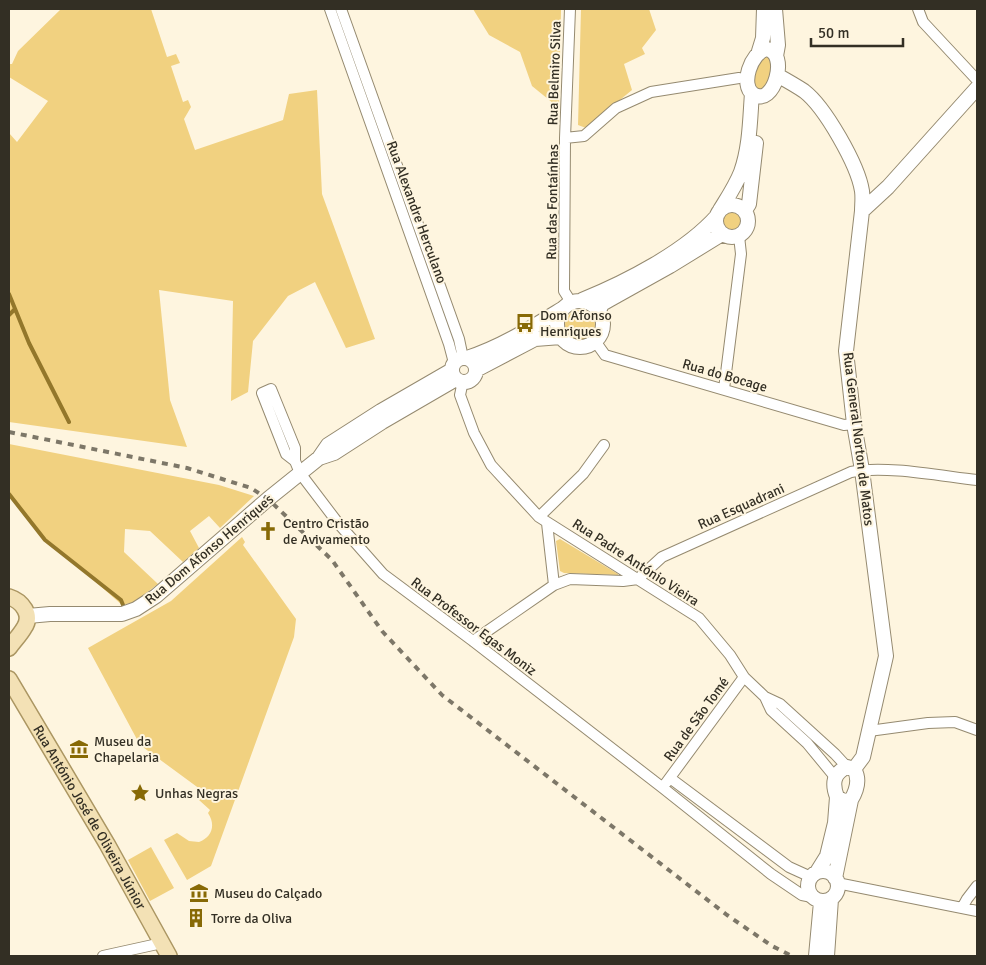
<svg xmlns="http://www.w3.org/2000/svg" width="986" height="965" font-family="Signika,sans-serif">
	<style>
		.grass { fill: #f1d180 }
		.lines { fill: none; stroke-linecap: round; stroke-linejoin: round }
		.stream { stroke: #93772b; stroke-width: 4 }
		.street-casing { stroke: #958a70; stroke-width: 12 }
		.secondary-casing { stroke: #958a70; stroke-width: 16 }
		.primary-casing { stroke: #ab9662; stroke-width: 18 }
		.street { stroke: #fff; stroke-width: 10 }
		.secondary { stroke: #fff; stroke-width: 14 }
		.primary { stroke: #f3e1b5; stroke-width: 15 }
		.rail { stroke: #7d7768; stroke-width: 4; stroke-dasharray: 6 6; stroke-linecap: butt }
		.labels { text-anchor: middle; stroke-width: 4; stroke-linejoin: round; paint-order: stroke }
		.street-label { font-size: 14px; fill: #332f24; stroke: #fef5df }
		.poi-label { font-size: 14px; fill: #332f24; stroke: #fef5df; text-anchor: start }
	</style>
	<rect width="100%" height="100%" fill="#fef5df"/>
	<path class="grass" d="M 61,9 L 151,9 L 167,57 L 176,54 L 180,63 L 171,66 L 183,102 L 188,100 L 191,107 L 184,119 L 195,150 L 283,120 L 289,94 L 317,90 L 322,194 L 375,339 L 346,348 L 315,282 L 288,296 L 253,341 L 248,392 L 231,401 L 233,301 L 159,290 L 170,400 L 187,447 L 9,422 L 9,133 L 17,142 L 48,101 L 9,77 L 9,64 L 12,64 L 18,51 Z
		M 473,9 L 561,9 L 559,108 L 532,86 L 520,52 L 489,35 Z
		M 581,9 L 649,9 L 656,30 L 642,48 L 645,54 L 624,64 L 632,90 L 586,128 L 578,125 Z
		M 762,53 L 775,62 L 765,92 L 751,86 L 751,82 Z
		M722 222a10 10 0 1 1 20 0a10 10 0 1 1-20 0Z
		M565 325a15 15 0 1 1 30 0a15 15 0 1 1-30 0Z
		M 9,444 L 219,485 L 254,496 L 220,528 L 209,516 L 190,531 L 199,548 L 183,562 L 150,531 L 125,529 L 124,552 L 158,584 L 134,602 L 122,605 L 64,554 L 53,548 L 9,493 Z
		M 242,537 L 245,542 L 243,545 L 296,619 L 294,637 L 211,866 L 187,880 L 164,840 L 177,833 L 189,841 L 199,842 C 212,837 216,825 208,813 L 210,810 L 199,800 L 204,792 L 140,745 L 88,648 L 171,601 Z
		M 560,539 L 618,574 L 618,575 L 564,573 L 560,571 L 556,541 Z
		M 151,847 L 174,888 L 150,901 L 128,860 Z"/>
	<g class="lines">
		<path class="stream" d="M 9,294 L 29,343 L 69,422
			M 9,315 L 15,309
			M 9,494 L 45,540 L 121,600 L 123,605"/>
		<g class="street-casing">
			<path id="street" d="M 330,9 L 449,344 L 454,363
				M 341,9 L 459,339 L 463,358
				M 918,9 L 923,22 L 977,80
				M 565,138 L 570,9
				M 571,302 L 564,291 L 565,138 L 584,136 L 616,108 L 651,92 L 739,78
				M 595,341 L 605,355 L 844,425 L 854,424
				M 463,381 L 460,395 L 474,433 L 491,465 L 539,517 L 699,618 L 730,655 L 744,677 L 765,697 L 780,704 L 835,754 L 847,767
				M 724,389 L 741,254 L 739,236
				M 295,461 L 286,454 L 262,393 L 271,389 L 295,448 L 295,461 L 300,473 L 338,523 L 383,574 L 473,641 L 663,788 L 771,874 L 802,895 L 812,897
				M 539,517 L 583,474 L 604,445
				M 547,523 L 554,585
				M 473,641 L 554,585 L 570,579 L 623,581 L 638,579 L 662,557 L 851,472 C 885,465 941,476 977,480
				M 765,697 L 771,710 L 807,743 L 835,777
				M 869,731 L 928,723 L 955,722 L 977,730
				M 670,778 L 789,867 L 811,877
				M 666,783 L 744,677
				M 837,883 L 977,911
				M 962,908 L 967,899 L 977,886
				M 103,956 L 162,943"/>
		</g>
		<g class="secondary-casing">
			<path id="secondary" d="M 775,9 L 778,45 L 776,56
				M 766,49 C 790,51 774,109 753,94 C 740,85 751,53 766,49 Z
				M 759,51 L 763,38 L 764,9
				M 777,75 C 786,80 795,85 804,91 C 825,107 858,165 862,191 C 863,198 862,205 862,211 L 846,351 L 854,424 L 862,470 L 886,656 L 863,757 L 854,769
				M716 221a16 16 0 1 1 32 0a16 16 0 1 1-32 0Z
				M 720,210 C 728,197 736,185 741,172 C 750,147 750,119 752,93
				M 745,210 L 749,204 L 756,143
				M 862,211 L 888,187 L 977,88
				M 582,300 C 626,282 685,252 717,216
				M557 324a23 23 0 1 1 46 0a23 23 0 1 1-46 0Z
				M 599,310 L 602,304 L 609,300 L 670,266 L 722,234
				M 467,358 C 501,347 531,328 562,309
				M452 370a12 12 0 1 1 24 0a12 12 0 1 1-24 0Z
				M 476,370 L 535,339 L 561,337
				M 319,458 L 334,453 L 382,422 L 456,379
				M 28,616 L 50,614 L 122,614 L 136,609 L 156,596 L 268,499 L 319,458 L 328,445 L 381,411 L 452,370
				M 847,767 L 854,769 C 860,779 857,790 851,800 L 843,801 L 837,797 C 832,784 833,773 847,767 Z
				M808 886a15 15 0 1 1 30 0a15 15 0 1 1-30 0Z
				M 817,872 L 827,856 L 835,823 L 837,797
				M 835,878 L 851,800
				M 816,956 L 821,902
				M 827,956 L 831,899"/>
		</g>
		<g class="primary-casing">
			<g id="primary">
				<path d="M 9,597 C 22,601 33,615 24,628 C 20,635 14,641 9,648"/>
				<path id="s1" d="M 9,679 L 107,844 L 169,956"/>
			</g>
		</g>
		<use href="#street" class="street"/>
		<use href="#secondary" class="secondary"/>
		<use href="#primary" class="primary"/>
		<path class="rail" d="M 9,432 L 187,468 L 251,488 L 268,499 L 332,560 L 382,631 L 442,695 L 727,915 L 772,946 L 792,956"/>
	</g>
	<defs>
		<g id="bus-bare" transform="scale(1.5)"><path d="M-5-6H5V4H4V6H2V4H-2V6H-4V4H-5ZM-3.5-4V0h7V-4ZM-3.5 1.2v1.5H-2V1.2ZM2 1.2v1.5H3.5V1.2Z" fill="#876905" stroke="#fef5df" stroke-width="2.5" paint-order="stroke"/></g>
		<g id="church-bare" transform="scale(1.5)"><path d="M-1.2-6h2.4v3.5h3.3v2.4h-3.3V6h-2.4V-.1h-3.3v-2.4h3.3Z" fill="#876905" stroke="#fef5df" stroke-width="2.5" paint-order="stroke"/></g>
		<g id="museum-bare" transform="scale(1.5)"><path d="M0-6L6-3V-2H-6V-3ZM-5-1h2V3h-2ZM-1-1h2V3h-2ZM3-1h2V3H3ZM-6 4H6V6H-6Z" fill="#876905" stroke="#fef5df" stroke-width="2.5" paint-order="stroke"/></g>
		<g id="sight-bare" transform="scale(1.5)"><path d="M0-6L1.8-2.2L6-1.7L2.9 1.2L3.7 5.4L0 3.3L-3.7 5.4L-2.9 1.2L-6-1.7L-1.8-2.2Z" fill="#876905" stroke="#fef5df" stroke-width="2.5" paint-order="stroke"/></g>
		<g id="building-bare" transform="scale(1.5)"><path d="M-4-6H4V6H1V3H-1V6H-4ZM-2.5-4.3h1.7v1.8h-1.7ZM.8-4.3h1.7v1.8H.8ZM-2.5-1h1.7V.8h-1.7ZM.8-1h1.7V.8H.8Z" fill="#876905" stroke="#fef5df" stroke-width="2.5" paint-order="stroke"/></g>
	</defs>
	<g fill-rule="evenodd">
		<use href="#bus-bare" x="525" y="323"/>
		<use href="#church-bare" x="268" y="531"/>
		<use href="#museum-bare" x="79" y="749"/>
		<use href="#sight-bare" x="140" y="793"/>
		<use href="#museum-bare" x="199" y="893"/>
		<use href="#building-bare" x="196" y="918"/>
	</g>
	<g class="labels">
		<g class="street-label">
			<text transform="translate(554 73) rotate(-88)" y="5">Rua Belmiro Silva</text>
			<text transform="translate(552 202) rotate(-89)" y="5">Rua das Fontaínhas</text>
			<text transform="translate(417 212) rotate(70)" y="5">Rua Alexandre Herculano</text>
			<text transform="translate(725 375) rotate(16)" y="5">Rua do Bocage</text>
			<text transform="translate(859 439) rotate(83)" y="5">Rua General Norton de Matos</text>
			<text transform="translate(741 506) rotate(-24)" y="5">Rua Esquadrani</text>
			<text transform="translate(209 549) rotate(-40)" y="5">Rua Dom Afonso Henriques</text>
			<text transform="translate(636 562) rotate(33)" y="5">Rua Padre António Vieira</text>
			<text transform="translate(474 626) rotate(37)" y="5">Rua Professor Egas Moniz</text>
			<text transform="translate(696 719) rotate(-54)" y="5">Rua de São Tomé</text>
			<text dy="5" stroke="none"><textPath href="#s1" startOffset="160">Rua António José de Oliveira Júnior</textPath></text>
		</g>
		<g class="poi-label">
			<text x="540" y="320">Dom Afonso<tspan x="540" dy="16">Henriques</tspan></text>
			<text x="283" y="528">Centro Cristão<tspan x="283" dy="16">de Avivamento</tspan></text>
			<text x="94" y="746">Museu da<tspan x="94" dy="16">Chapelaria</tspan></text>
			<text x="155" y="798">Unhas Negras</text>
			<text x="214" y="898">Museu do Calçado</text>
			<text x="211" y="923">Torre da Oliva</text>
		</g>
	</g>
	<rect width="986" height="965" fill="none" stroke="#332f24" stroke-width="20"/>
	<path d="M811 38v8h92v-8" fill="none" stroke="#332f24" stroke-width="2.5"/>
	<text x="818" y="38" font-size="15" fill="#332f24" stroke="#fef5df" stroke-width="4" paint-order="stroke">50 m</text>
</svg>
